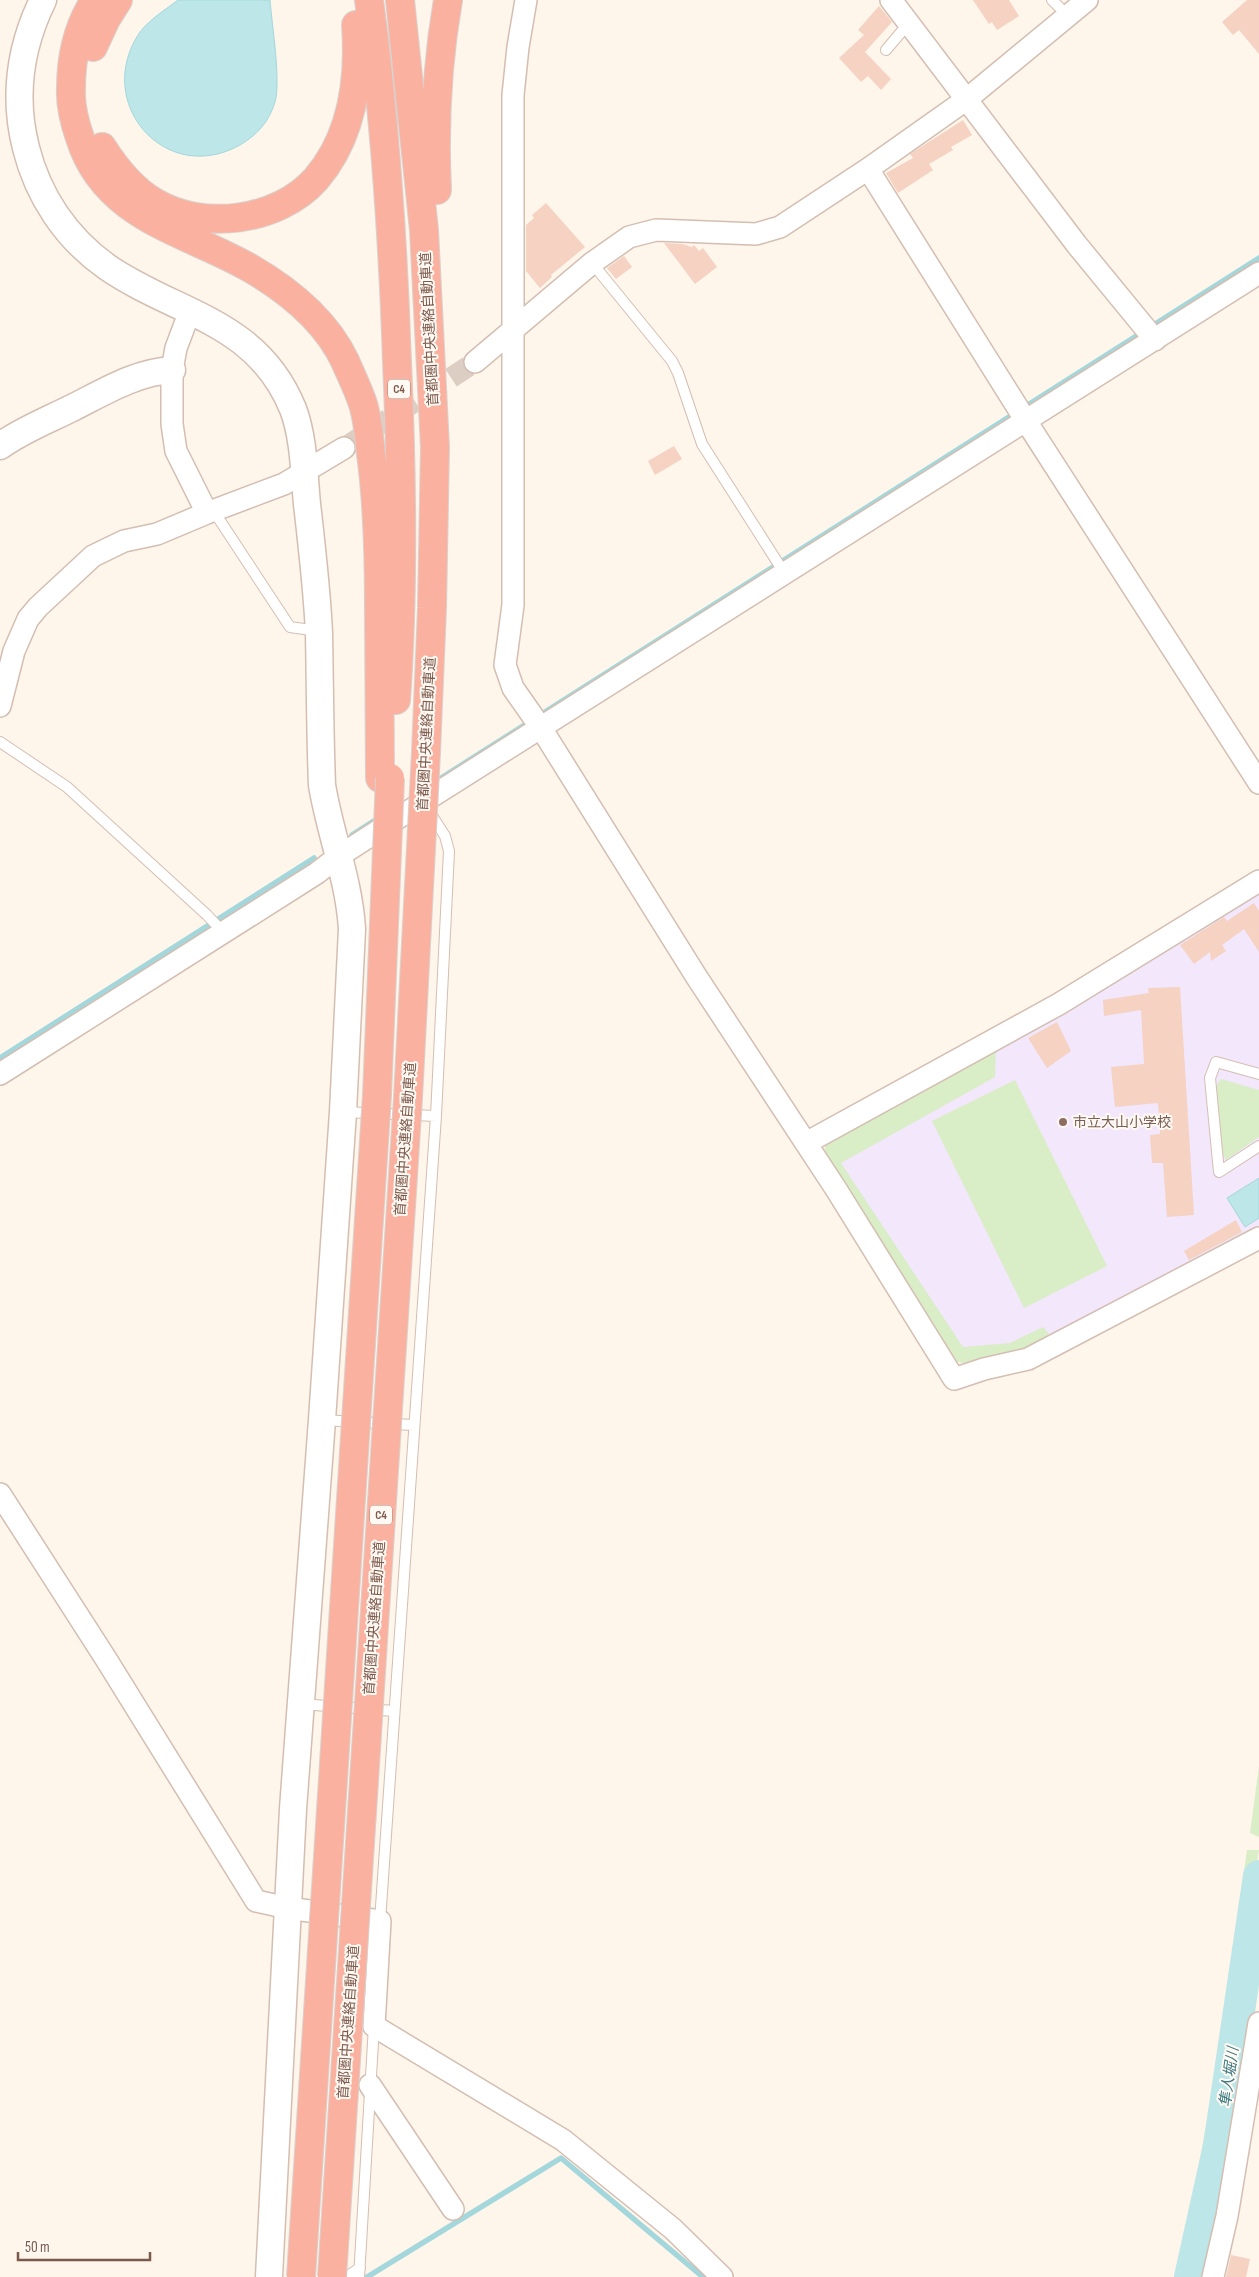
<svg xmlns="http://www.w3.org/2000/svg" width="1259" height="2277" font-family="'Sofia Sans Condensed','Noto Sans JP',sans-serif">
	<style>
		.education { fill: #f2e7fb }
		.green { fill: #d9edc7 }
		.water { fill: #bde6e9; stroke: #a3d7dc }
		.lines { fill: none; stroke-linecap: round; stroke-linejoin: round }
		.stream { stroke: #a3d7dc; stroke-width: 5.5 }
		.river { stroke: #bde6e9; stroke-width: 32 }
		.building { fill: #f5d2c1 }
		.minor-tunnel { stroke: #ddcec3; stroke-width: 21; stroke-dasharray: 21 11; stroke-linecap: butt }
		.service-casing { stroke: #d4beb2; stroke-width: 12 }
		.minor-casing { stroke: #d4beb2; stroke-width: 24 }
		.tertiary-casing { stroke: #d4beb2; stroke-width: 29 }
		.motorway-casing { stroke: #dad1cd; stroke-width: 30 }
		.service { stroke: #fff; stroke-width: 10 }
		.minor { stroke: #fff; stroke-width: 21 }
		.tertiary { stroke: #fff; stroke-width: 26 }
		.motorway { stroke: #fab1a0; stroke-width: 28 }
		.motorway-bridge-casing { stroke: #dad1cd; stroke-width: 30; stroke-linecap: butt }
		.motorway-bridge { stroke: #fab1a0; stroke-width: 28 }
		.education-dot { fill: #8d6e63; stroke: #fff9f3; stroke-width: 2 }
		.labels { text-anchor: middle; stroke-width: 4; stroke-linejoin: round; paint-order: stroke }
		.shield { fill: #fff9f3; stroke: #a3897d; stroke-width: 1 }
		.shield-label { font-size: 12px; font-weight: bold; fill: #7b594b }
		.street-label { font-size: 14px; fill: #7b594b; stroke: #fff9f3 }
		.education-label { font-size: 14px; fill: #785e54; stroke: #fff9f3; text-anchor: start }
		.water-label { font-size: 15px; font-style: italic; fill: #3d7a81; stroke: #fff9f3 }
	</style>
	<rect width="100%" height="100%" fill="#fef5eb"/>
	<path class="education" d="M 1259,889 L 1259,1235 L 1011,1360 L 963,1363 L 825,1146 Z"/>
	<path class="green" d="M 996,1047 L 995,1077 L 841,1163 L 963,1347 L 1010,1343 L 1043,1327 L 1054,1340 L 1011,1360 L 963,1363 L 954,1361 L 824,1154 L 825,1146 Z
		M 1221,1079 L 1259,1090 L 1259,1137 L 1226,1160 L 1222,1153 L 1215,1088 Z
		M 1015,1080 L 1107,1266 L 1024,1308 L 932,1121 Z
		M 1259,1766 L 1259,1837 L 1250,1833 Z
		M 1247,1850 L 1259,1850 L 1209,2176 L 1186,2277 L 1177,2277 C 1208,2136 1226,1993 1247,1850 Z
		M 1259,1909 L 1259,1967 L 1240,2095 L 1205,2277 L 1195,2277 L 1217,2180 Z"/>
	<path class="water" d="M 178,0 L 270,0 C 272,25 281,81 275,102 C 269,122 257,135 240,145 C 165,187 92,102 140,32 C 150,19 165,10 178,0 Z
		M 1259,1178 L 1259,1218 L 1245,1227 L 1227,1198 Z"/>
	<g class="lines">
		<path class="stream" d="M 438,780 L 1259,258
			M 352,835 L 380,817
			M 0,1058 L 314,858
			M 367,2277 L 561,2158 L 703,2277"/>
		<path class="river" d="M 1190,2277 L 1219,2146 L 1259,1876"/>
	</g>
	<path class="building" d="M 973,0 L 1009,0 L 1019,16 L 997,30 L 992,22 L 989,24 Z
		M 1247,0 L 1259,0 L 1259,54 L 1239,30 L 1233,35 L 1222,22 Z
		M 879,6 L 892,22 L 865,52 L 891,79 L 881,90 L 868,76 L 861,82 L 839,58 L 864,35 L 858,30 Z
		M 963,120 L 972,135 L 951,147 L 953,150 L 929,164 L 933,170 L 898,193 L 886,173 L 913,158 L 910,154 Z
		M 546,203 L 585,247 L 551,275 L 552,277 L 540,288 L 526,271 L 526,225 L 534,218 L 532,215 Z
		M 664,243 L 682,244 L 692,247 L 694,245 L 699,251 L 703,248 L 717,267 L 695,284 Z
		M 624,256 L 632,267 L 616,279 L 607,268 Z
		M 674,446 L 682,459 L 655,475 L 648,461 Z
		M 1254,903 L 1259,911 L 1259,952 L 1244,929 L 1222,945 L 1226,951 L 1211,961 L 1210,952 L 1194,964 L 1180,945 L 1224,917 L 1227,921 Z
		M 1180,987 L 1194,1215 L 1167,1217 L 1163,1163 L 1152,1163 L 1150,1135 L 1160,1134 L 1158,1103 L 1115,1107 L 1111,1067 L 1144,1064 L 1141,1010 L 1104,1016 L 1103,1000 L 1149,993 L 1148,988 Z
		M 1057,1022 L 1071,1051 L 1047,1068 L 1028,1038 Z
		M 1236,1220 L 1242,1232 L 1189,1260 L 1184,1251 Z
		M 1231,2255 L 1250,2259 L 1246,2277 L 1226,2277 Z"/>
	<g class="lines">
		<path class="minor-tunnel" d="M 344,448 L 475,362"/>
		<g class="service-casing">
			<path id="service" d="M 1052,0 L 1068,16
				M 886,50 L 908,24
				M 592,263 L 672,361 L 678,373 L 702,444 L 785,574
				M 213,510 L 290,627 L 318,631
				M 0,742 L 67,787 L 207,915 L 223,932
				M 1259,1074 L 1216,1062 L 1210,1078 L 1219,1172 L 1259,1146
				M 344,1112 L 436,1116
				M 322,1420 L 413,1425
				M 301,1704 L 394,1711
				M 380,1921 L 436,1116 L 449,851 L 445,836 L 429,811
				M 346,2277 L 360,2268
				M 359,2277 L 374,2026"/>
		</g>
		<g class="minor-casing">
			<path id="minor" d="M 526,0 L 518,47 L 513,95 L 513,605 L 505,665 L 513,688 L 541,728 L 696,976 L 836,1189 L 954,1379 L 984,1369 L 1028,1359 L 1259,1238
				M 891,0 L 1077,245 L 1155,340
				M 868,169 L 1026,421 L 1259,783
				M 190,311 L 176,348 L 172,370 L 172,424 L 176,451 L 207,513
				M 475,362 L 592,263 L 629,237 L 656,230 L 756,234 L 780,227 L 868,169 L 967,99 L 1087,0
				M 0,706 L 14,651 L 28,619 L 38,607 L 93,556 L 124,541 L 157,534 L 207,513 L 284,484 L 344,448
				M 0,1074 L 317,873 L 339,856 L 423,802 L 1259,273
				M 806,1143 L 1059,1004 L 1259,881
				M 0,1494 L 106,1659 L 256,1901 L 288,1908 L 380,1921 L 374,2026 L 563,2140 L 673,2229 L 722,2277
				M 370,2085 L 453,2209
				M 1213,2277 L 1227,2216 L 1259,2023"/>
		</g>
		<g class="tertiary-casing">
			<path id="tertiary" d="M 43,0 C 20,47 13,97 26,148 C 38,196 66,238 107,267 C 177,315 257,320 293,409 C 304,438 304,473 307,504 C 312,547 317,590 319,633 C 320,684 320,735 322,785 C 330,834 349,879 352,929 L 343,1112 L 322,1420 L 293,1809 L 269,2277
				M 0,446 C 22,430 48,420 72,408 C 104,392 136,372 172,370"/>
		</g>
		<g class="motorway-casing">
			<path id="motorway" d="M 95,0 C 78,26 71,58 71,88 C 70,106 74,121 80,138 C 105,218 185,231 250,268 C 288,290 326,321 345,361 C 351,375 358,389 363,404 C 368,420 369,437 371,454 C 378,505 379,555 379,606 C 379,663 380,721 380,778
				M 369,0 C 385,120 393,241 397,362 C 402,474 404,588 396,700
				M 400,0 L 424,230 L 435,447 L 432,608 L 426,752
				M 93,47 L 106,19 L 118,0
				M 102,147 C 116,169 132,189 154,202 C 202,231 278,222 316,179 C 353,136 360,80 356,25
				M 437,190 C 434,127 437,63 448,0"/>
		</g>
		<use href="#service" class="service"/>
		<use href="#minor" class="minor"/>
		<use href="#tertiary" class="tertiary"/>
		<use href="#motorway" class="motorway"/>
		<g class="motorway-bridge-casing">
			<path id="motorway-bridge" d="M 301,2277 L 377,1095 L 390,778
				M 332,2277 L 408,1098 L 426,752"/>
		</g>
		<use href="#motorway-bridge" class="motorway-bridge"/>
	</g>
	<circle class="education-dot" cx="1063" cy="1122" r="5"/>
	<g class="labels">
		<g class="shield">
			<rect x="388" y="379.5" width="22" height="19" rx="4"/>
			<rect x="370" y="1505.5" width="22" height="19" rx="4"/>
		</g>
		<g class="shield-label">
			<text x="399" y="393">C4</text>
			<text x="381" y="1519">C4</text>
		</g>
		<g class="street-label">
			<text transform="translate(429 329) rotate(-93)" y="5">首都圏中央連絡自動車道</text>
			<text transform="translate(426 734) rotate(-87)" y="5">首都圏中央連絡自動車道</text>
			<text transform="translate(405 1139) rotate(-86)" y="5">首都圏中央連絡自動車道</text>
			<text transform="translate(374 1618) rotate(-86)" y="5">首都圏中央連絡自動車道</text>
			<text transform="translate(348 2022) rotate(-86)" y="5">首都圏中央連絡自動車道</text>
		</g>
		<g class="education-label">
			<text x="1073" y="1127">市立大山小学校</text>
		</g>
		<g class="water-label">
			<text transform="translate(1229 2077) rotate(-82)" y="5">隼人堀川</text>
		</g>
	</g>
	<path d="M18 2252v8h132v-8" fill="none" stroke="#7b594b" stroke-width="2.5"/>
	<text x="25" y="2252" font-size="15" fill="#7b594b" stroke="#fff9f3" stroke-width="4" paint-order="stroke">50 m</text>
</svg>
